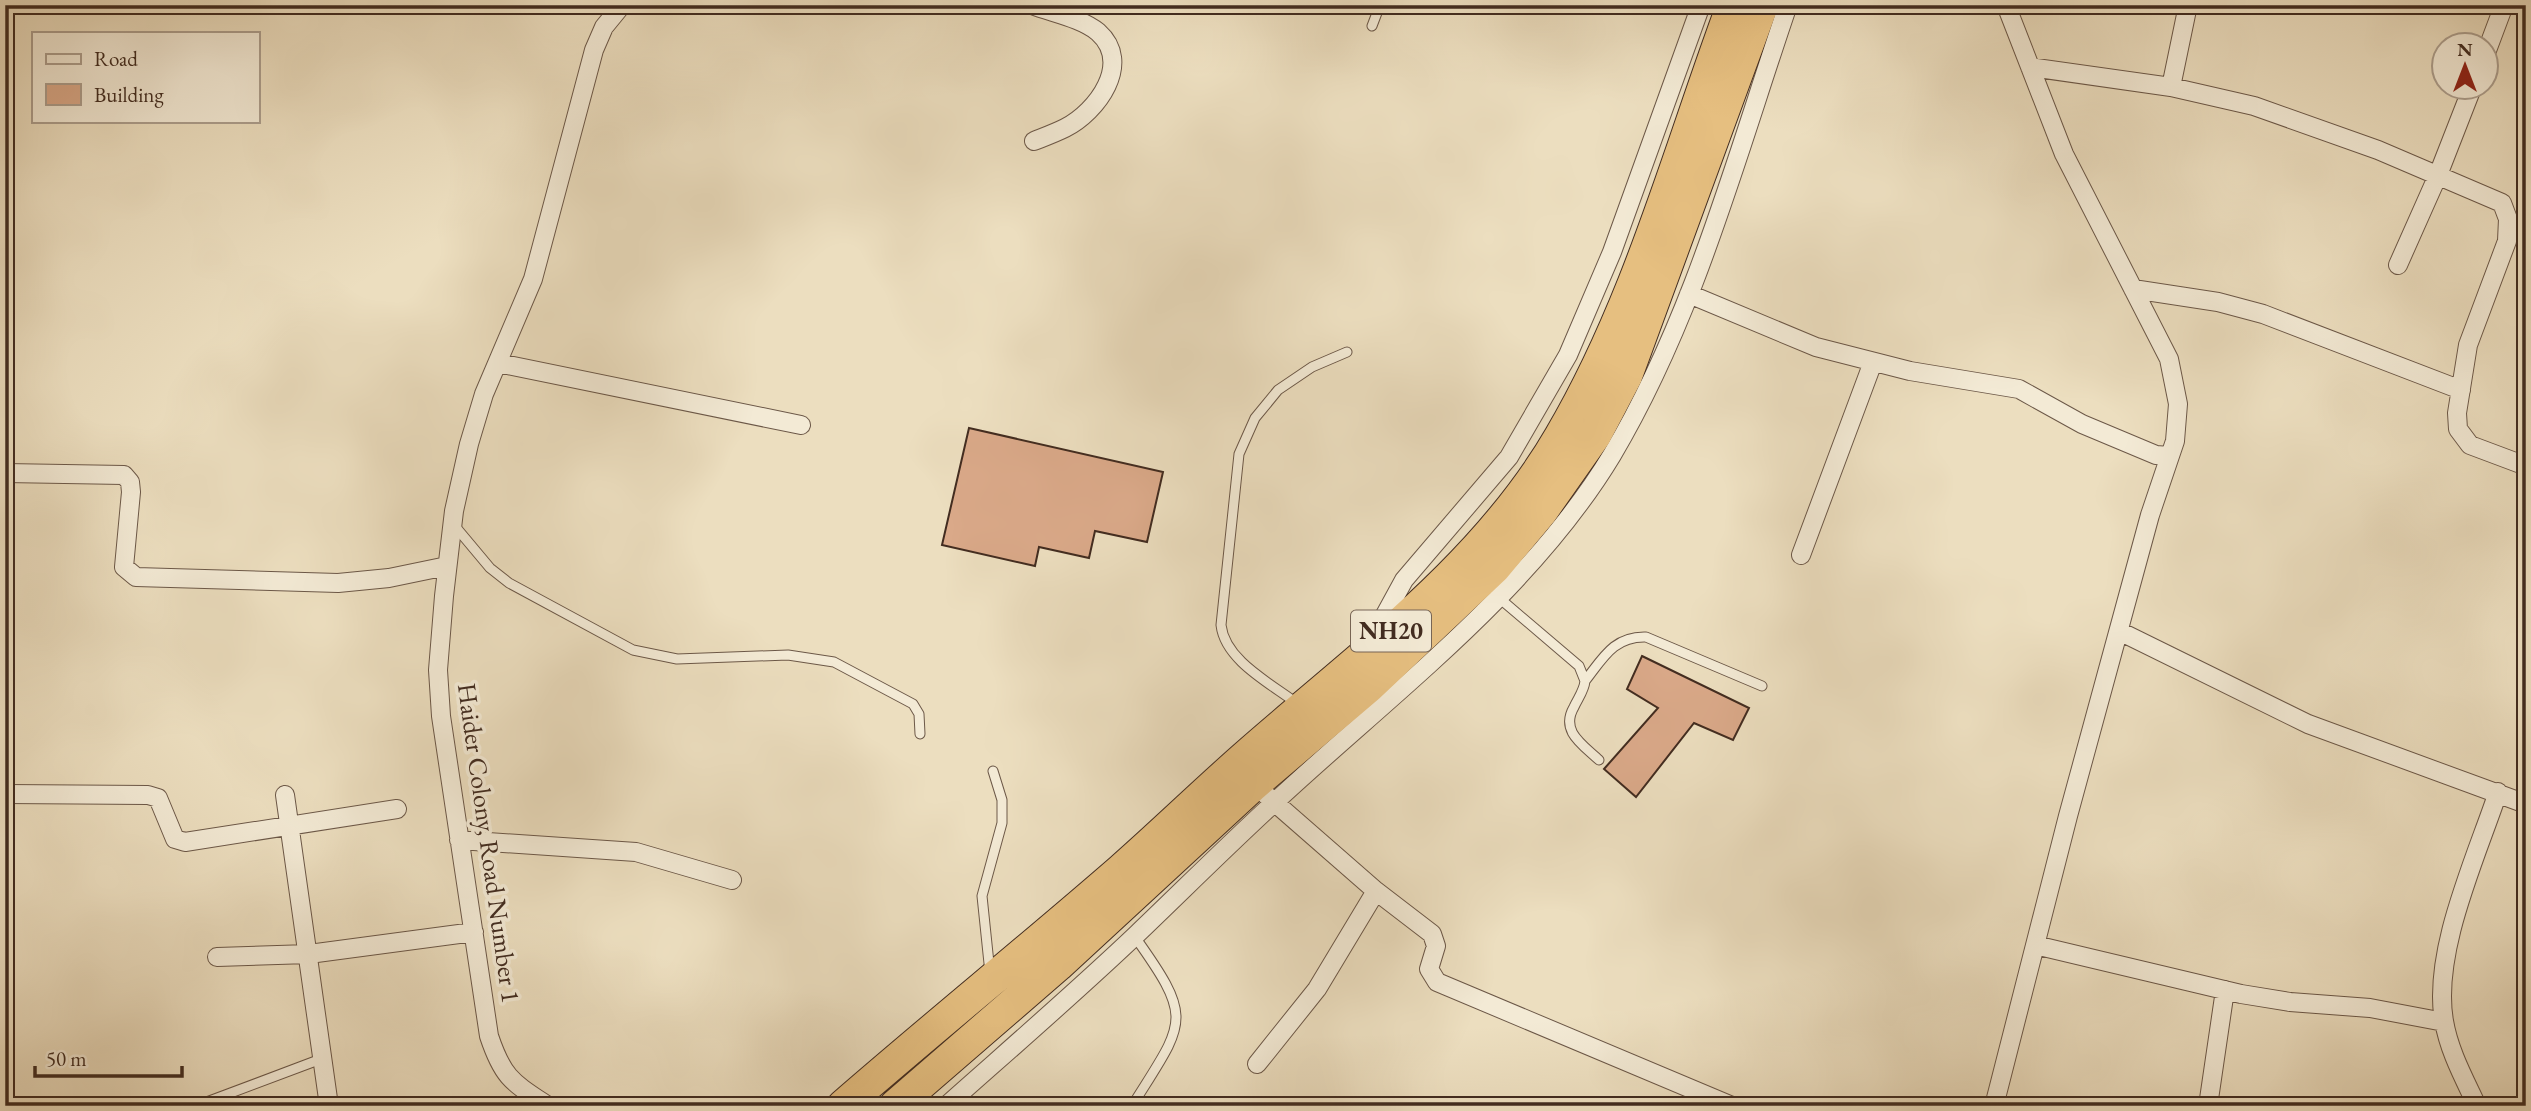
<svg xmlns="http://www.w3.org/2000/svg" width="2531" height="1111" font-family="'EB Garamond',serif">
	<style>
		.building { fill: #daa989; stroke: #422c20; stroke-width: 2 }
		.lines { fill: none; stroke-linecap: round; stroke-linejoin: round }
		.lane-casing { stroke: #6c5848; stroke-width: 11 }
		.street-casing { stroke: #6c5848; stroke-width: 20 }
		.highway-casing { stroke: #422c20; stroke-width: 34 }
		.lane { stroke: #f3ead5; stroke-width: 9 }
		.street { stroke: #f3ead5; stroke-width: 18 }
		.highway { stroke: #e6bf80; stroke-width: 32 }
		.labels { text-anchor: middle; stroke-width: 7; stroke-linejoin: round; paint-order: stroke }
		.shield { fill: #f3ead5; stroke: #776556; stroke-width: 2 }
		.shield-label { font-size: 24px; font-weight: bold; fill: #422c20 }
		.street-label { font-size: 26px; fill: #422c20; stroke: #f3ead5 }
	</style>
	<rect width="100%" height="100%" fill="#ecdebf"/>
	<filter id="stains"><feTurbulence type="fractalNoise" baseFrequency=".00286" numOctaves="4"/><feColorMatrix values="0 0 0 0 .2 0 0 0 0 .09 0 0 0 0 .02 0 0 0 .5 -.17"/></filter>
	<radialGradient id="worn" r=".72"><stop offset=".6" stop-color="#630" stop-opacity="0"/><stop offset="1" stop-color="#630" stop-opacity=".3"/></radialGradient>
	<path class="building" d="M 969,428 L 1163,472 L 1147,542 L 1095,531 L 1089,558 L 1039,547 L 1035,566 L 942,545 Z
		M 1642,656 L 1749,708 L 1733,740 L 1694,723 L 1636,797 L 1604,769 L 1658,708 L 1627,689 Z"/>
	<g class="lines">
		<g class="lane-casing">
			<path id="lane" d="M 1372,26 L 1380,5
				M 454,525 L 490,568 L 509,583 L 633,650 L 677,659 L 788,655 L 834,662 L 913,704 L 919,714 L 920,734
				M 1498,597 L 1579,666 L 1585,681 C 1584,691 1578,698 1574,707 C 1560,731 1582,744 1599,760
				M 1585,681 C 1603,658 1614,636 1646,637 L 1762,686
				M 1299,705 C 1272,684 1225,661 1221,625 L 1239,454 L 1255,418 L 1278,390 L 1312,367 L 1347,352
				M 990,973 L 982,896 L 1002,823 L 1002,800 L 993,771
				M 196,1106 L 321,1059
				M 1132,1106 C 1185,1021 1195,1021 1135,937"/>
		</g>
		<g class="street-casing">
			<path id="street" d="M 1032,5 C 1052,13 1081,18 1098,32 C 1133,63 1097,112 1065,128 C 1055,133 1044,137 1034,141
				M 2486,53 L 2504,5
				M 2030,67 L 2171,87 L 2254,106 L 2378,150 L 2502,203 L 2508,219 L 2507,241 L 2468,345 L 2457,413 L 2458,429 L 2470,445 L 2526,466
				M 2171,87 L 2188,5
				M 2398,265 L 2438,175 L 2472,88
				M 2133,289 L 2218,302 L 2263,314 L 2461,390
				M 1689,294 L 1816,347 L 1910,371 L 2019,389 L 2082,424 L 2156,455 L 2169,456
				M 498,363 L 801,425
				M 5,473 L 124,475 L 130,482 L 131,492 L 124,567 L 136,577 L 338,583 L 389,578 L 447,566
				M 1801,555 L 1873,362
				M 2119,631 L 2308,724 L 2526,804
				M 1374,635 L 1404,580 L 1509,457 L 1568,355 L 1612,252 L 1701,5
				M 5,794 L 148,795 L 158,798 L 175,839 L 185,842 L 397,809
				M 1265,794 L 1376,891 L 1432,934 L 1436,946 L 1429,969 L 1437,982 L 1732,1106
				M 285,795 L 329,1106
				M 459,840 L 636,852 L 732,880
				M 2035,945 L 2241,994 L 2290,1002 L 2370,1008 L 2444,1022
				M 217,957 L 309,954 L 474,932
				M 1257,1064 L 1317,989 L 1376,891
				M 548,1106 C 512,1082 503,1078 489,1036 L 441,716 L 438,670 L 444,596 L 454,511 L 469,444 L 484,394 L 533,279 L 594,50 L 604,27 L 622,5
				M 946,1106 C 1010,1049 1075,993 1137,934 C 1183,890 1228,845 1276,801 C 1391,694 1530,591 1612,455 C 1694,317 1736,157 1788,5
				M 1994,1106 L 2068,816 L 2150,515 L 2175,441 L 2178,404 L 2169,359 L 2064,154 L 2006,5
				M 2208,1106 L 2225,990
				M 2477,1106 C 2464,1078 2449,1051 2444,1021 C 2432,952 2476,858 2498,792"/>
		</g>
		<g class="highway-casing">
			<path id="highway" d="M 843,1106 C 935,1026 1029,950 1121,870 C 1163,833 1203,794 1245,757 C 1356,659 1484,568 1560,437 C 1639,303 1679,150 1733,5
				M 895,1106 L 1058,965 L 1253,785 L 1368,687 L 1495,567 L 1541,512 L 1595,435 L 1626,376 L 1762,5"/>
		</g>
		<use href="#lane" class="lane"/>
		<use href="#street" class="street"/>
		<use href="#highway" class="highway"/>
	</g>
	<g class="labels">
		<rect class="shield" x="1351" y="610.5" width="80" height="41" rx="5"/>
		<g class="shield-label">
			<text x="1391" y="639">NH20</text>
		</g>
		<g class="street-label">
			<text transform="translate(489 843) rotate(82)" y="9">Haider Colony, Road Number 1</text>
		</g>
	</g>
	<rect width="2531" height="1111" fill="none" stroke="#ecdebf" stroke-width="28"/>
	<rect x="7" y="7" width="2517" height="1097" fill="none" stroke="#422c20" stroke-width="3.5"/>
	<rect x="14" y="14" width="2503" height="1083" fill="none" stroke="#422c20" stroke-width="2"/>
	<rect x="32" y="32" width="228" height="91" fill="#f3ead5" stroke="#ac9e8d" stroke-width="2"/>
	<rect x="46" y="54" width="35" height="10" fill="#f3ead5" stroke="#ac9e8d" stroke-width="2"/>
	<text x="94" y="66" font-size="21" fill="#422c20">Road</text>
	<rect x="46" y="84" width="35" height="21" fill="#daa989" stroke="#ac9e8d" stroke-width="2"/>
	<text x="94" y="102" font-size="21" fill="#422c20">Building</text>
	<g transform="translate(2465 66)"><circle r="33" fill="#f3ead5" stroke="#ac9e8d" stroke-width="2"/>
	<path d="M0-5L12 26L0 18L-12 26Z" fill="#8f2418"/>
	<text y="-10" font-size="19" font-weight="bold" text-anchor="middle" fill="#422c20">N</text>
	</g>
	<path d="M35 1066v10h147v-10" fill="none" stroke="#422c20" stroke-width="3.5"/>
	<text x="46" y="1066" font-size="21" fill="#422c20" stroke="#f3ead5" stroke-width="5" paint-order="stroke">50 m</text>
	<rect width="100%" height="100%" filter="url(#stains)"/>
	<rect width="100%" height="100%" fill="url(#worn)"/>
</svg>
